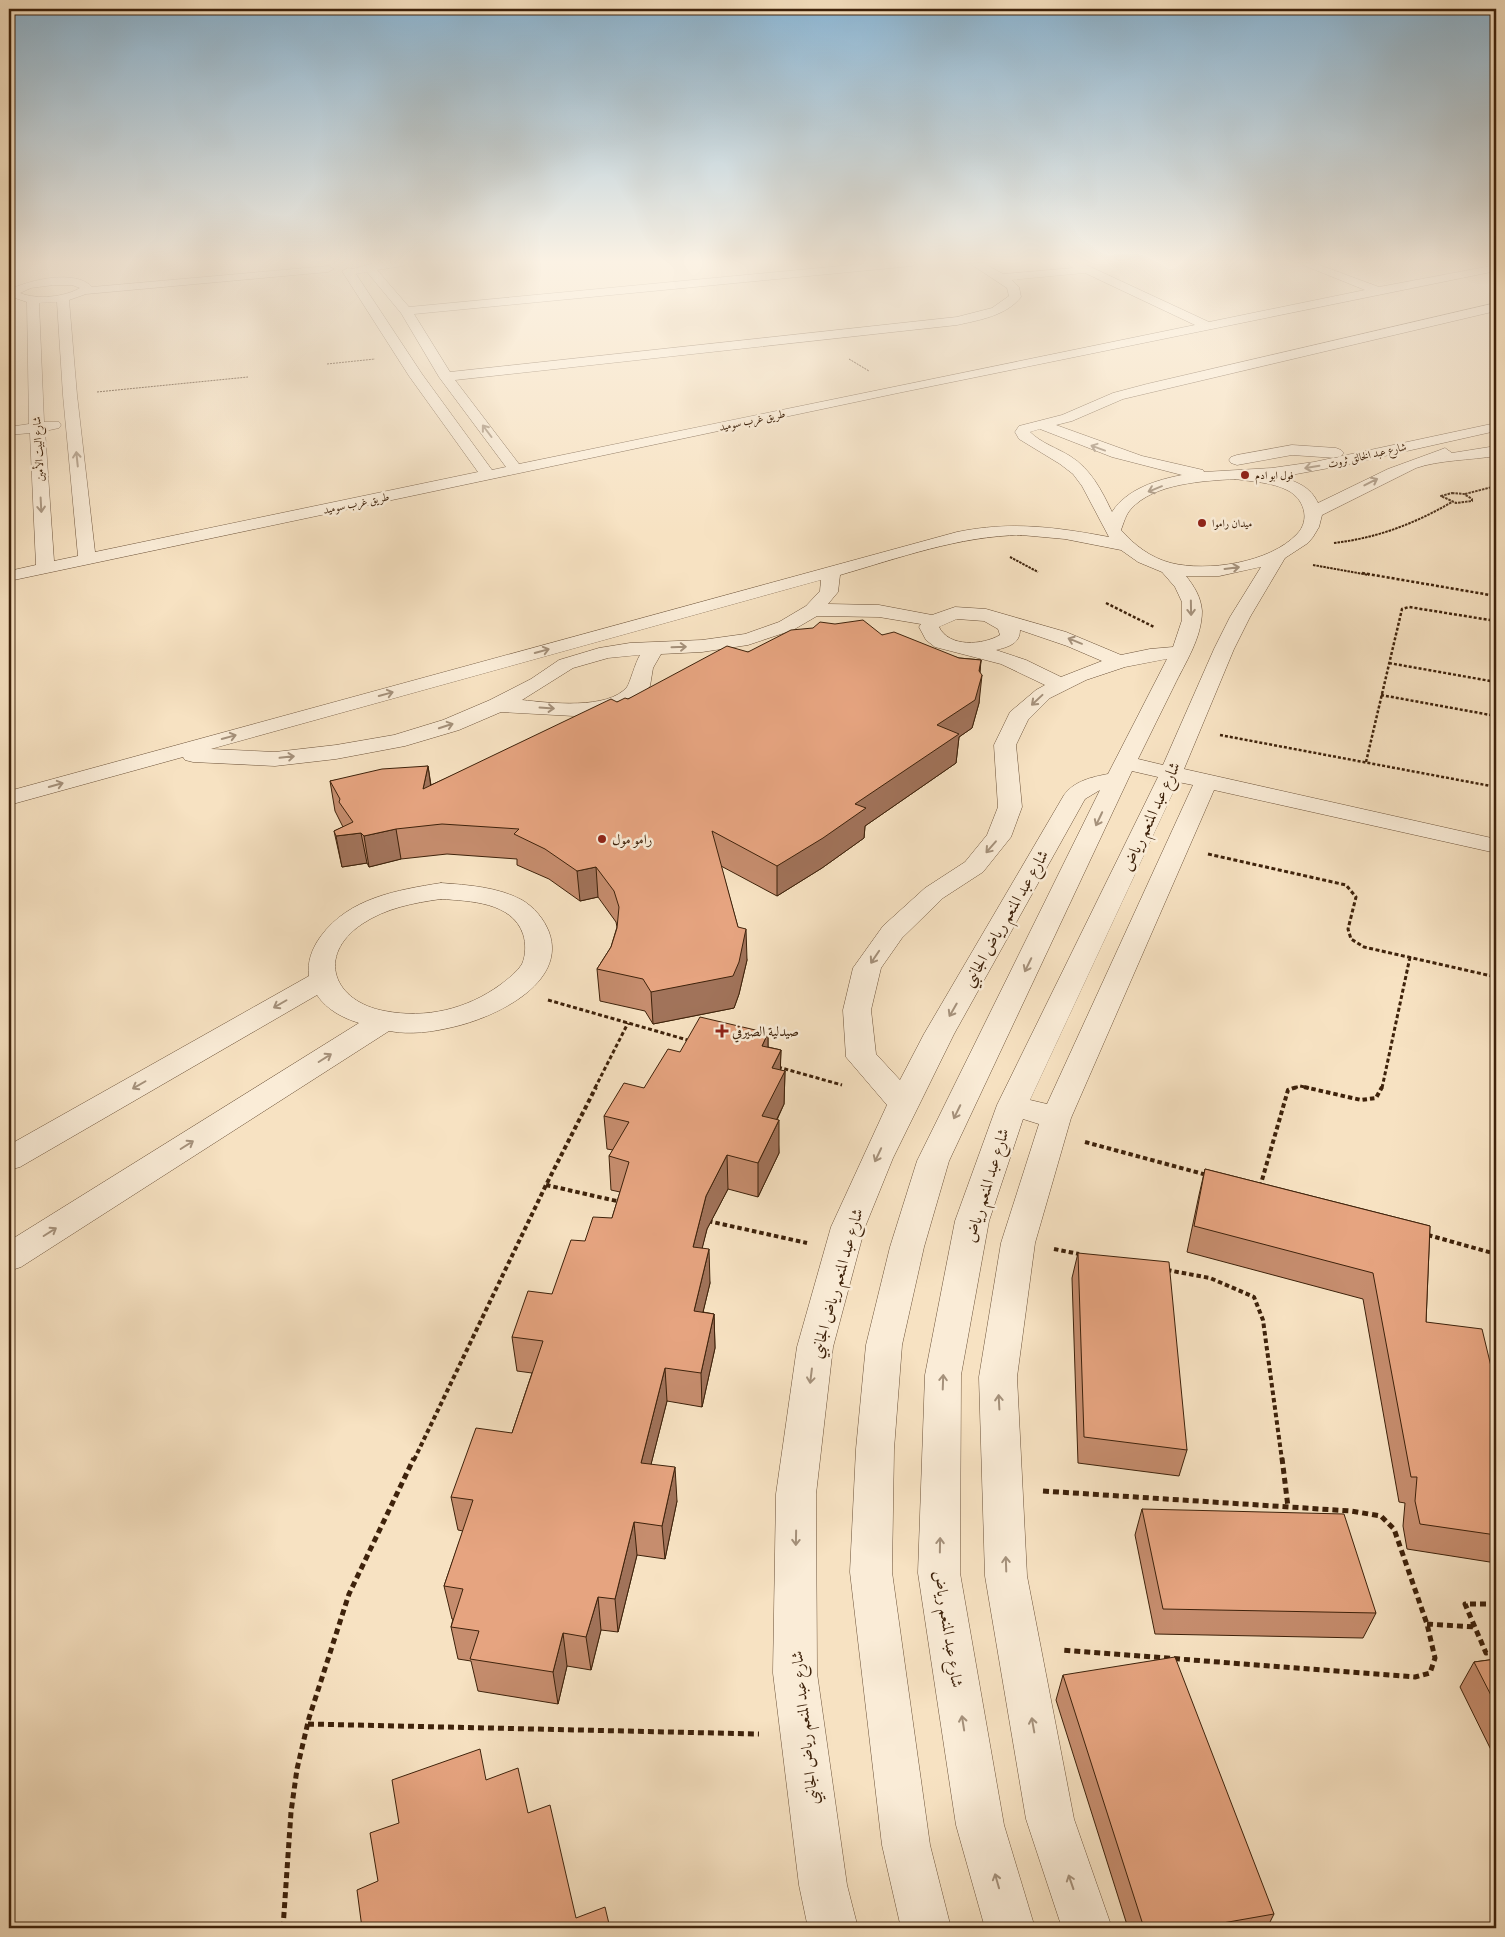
<svg xmlns="http://www.w3.org/2000/svg" width="1505" height="1937" font-family="Vollkorn,Amiri,serif">
	<style>
		.lines { fill: none; stroke-linecap: round; stroke-linejoin: round }
		.minor-casing { stroke: #6c5239; stroke-width: 1 }
		.path-far5 { stroke: #3e220b; stroke-width: 1; stroke-dasharray: 2 1; stroke-linecap: butt }
		.path-far4 { stroke: #3e220b; stroke-width: 2; stroke-dasharray: 2.5 1; stroke-linecap: butt }
		.path-far3 { stroke: #3e220b; stroke-width: 2.5; stroke-dasharray: 3 2; stroke-linecap: butt }
		.path-far2 { stroke: #3e220b; stroke-width: 3; stroke-dasharray: 4 2.5; stroke-linecap: butt }
		.path-far1 { stroke: #3e220b; stroke-width: 4; stroke-dasharray: 4.5 3; stroke-linecap: butt }
		.path { stroke: #3e220b; stroke-width: 5; stroke-dasharray: 6 4; stroke-linecap: butt }
		.minor { fill: #faecd7; fill-rule: evenodd }
		.wall { fill: #c68d6e; stroke: #3e220b }
		.shaded-wall { fill: #a1735a; stroke: #3e220b }
		.building { fill: #e6a480; stroke: #3e220b }
		.oneway { stroke: #a5917b }
		.poi-dot { fill: #8f2418; stroke: #faecd7; stroke-width: 2 }
		.labels { text-anchor: middle; stroke-width: 5; stroke-linejoin: round; paint-order: stroke }
		.far-street-label { font-size: 11px; fill: #3e220b; stroke: #faecd7 }
		.far-poi-label { font-size: 11px; fill: #3e220b; stroke: #faecd7; text-anchor: start }
		.poi-label { font-size: 14px; fill: #3e220b; stroke: #faecd7; text-anchor: start }
		.near-street-label { font-size: 16px; fill: #3e220b; stroke: #faecd7 }
	</style>
	<rect width="100%" height="100%" fill="#f7e2c2"/>
	<filter id="stains"><feTurbulence type="fractalNoise" baseFrequency=".004" numOctaves="4"/><feColorMatrix values="0 0 0 0 .2 0 0 0 0 .09 0 0 0 0 .02 0 0 0 .5 -.17"/></filter>
	<radialGradient id="worn" r=".72"><stop offset=".6" stop-color="#630" stop-opacity="0"/><stop offset="1" stop-color="#630" stop-opacity=".3"/></radialGradient>
	<g class="lines">
		<g class="minor-casing">
			<path id="minor" d="M 375,263 L 408,263 L 403,266 L 377,270 L 409,307 L 872,263 L 917,263 L 912,266 L 414,314 L 450,372 L 957,317 L 992,308 L 1009,296 L 1007,288 L 969,263 L 983,263 L 1003,274 L 1073,268 L 1067,263 L 1082,263 L 1209,322 L 1365,290 L 1298,263 L 1314,263 L 1379,287 L 1496,265 L 1496,271 L 898,393 L 9,581 L 9,571 L 36,565 L 30,433 L 9,435 L 9,427 L 29,424 L 27,302 L 9,296 L 11,289 C 30,280 76,269 92,287 L 328,266 L 334,269 L 328,272 L 86,294 L 69,300 L 77,395 L 95,552 L 478,472 L 409,376 L 342,271 L 348,268 L 352,269 ZM 367,272 L 401,313 L 439,377 L 506,467 L 492,470 L 422,374 L 356,274 ZM 1085,273 L 1195,325 L 519,464 L 455,380 L 957,325 C 979,320 1006,316 1021,297 L 1019,287 L 1012,280 ZM 54,285 L 72,285 L 80,288 C 65,297 37,300 20,293 L 31,288 ZM 57,302 L 63,395 L 78,556 L 54,561 L 45,431 L 59,428 L 61,425 L 59,422 L 44,422 L 39,303 Z
				M 1496,303 L 1496,311 L 1123,399 L 1072,421 L 1056,425 L 1142,456 L 1203,470 L 1204,472 L 1272,468 L 1314,462 L 1496,423 L 1496,431 L 1340,466 L 1280,477 C 1296,481 1311,487 1318,503 L 1388,469 L 1440,450 L 1445,448 L 1452,453 L 1496,446 L 1496,456 C 1471,460 1439,460 1416,468 L 1322,515 L 1319,527 L 1313,537 L 1308,543 L 1285,558 L 1250,617 L 1234,649 L 1184,769 L 1496,839 L 1496,853 L 1214,790 L 1071,1118 L 1035,1243 L 1017,1377 L 1027,1576 L 1074,1819 L 1112,1928 L 1062,1928 L 1026,1819 L 985,1576 L 979,1377 L 1001,1243 L 1039,1124 L 1023,1119 L 989,1221 L 961,1375 L 960,1573 L 1004,1825 L 1035,1928 L 985,1928 L 956,1825 L 918,1573 L 925,1375 L 955,1221 L 997,1105 L 1158,777 L 1132,771 L 949,1161 L 924,1247 L 902,1345 L 894,1449 L 892,1572 L 930,1845 L 951,1928 L 901,1928 L 882,1845 L 850,1572 L 856,1449 L 866,1345 L 890,1247 L 917,1161 L 1100,790 L 1085,799 L 954,1034 L 893,1158 L 865,1227 L 833,1347 L 816,1494 L 817,1673 L 847,1885 L 858,1928 L 808,1928 L 799,1885 L 773,1673 L 776,1494 L 797,1347 L 831,1227 L 887,1105 L 846,1057 L 843,1010 L 853,968 L 883,926 L 925,888 L 965,862 L 987,835 L 998,807 L 994,745 L 1010,712 L 1036,690 L 1045,685 L 1001,664 L 935,647 L 926,640 L 919,627 L 921,624 L 879,617 L 817,616 L 793,630 L 748,645 L 702,652 L 661,654 L 653,668 L 650,686 L 646,691 L 637,702 L 614,710 L 574,716 L 501,712 L 459,730 L 405,746 L 336,759 L 275,766 L 193,762 L 185,760 L 183,757 L 9,805 L 9,791 L 957,532 C 1011,521 1055,527 1109,537 L 1082,486 L 1073,474 L 1060,464 L 1019,439 L 1015,432 L 1019,426 L 1062,415 L 1113,393 L 1147,384 ZM 1040,429 L 1112,457 L 1182,475 C 1156,480 1127,489 1112,512 C 1102,491 1091,469 1070,456 C 1057,448 1041,443 1030,432 ZM 1235,479 C 1253,482 1271,482 1287,490 C 1304,498 1311,520 1297,534 C 1270,563 1207,572 1171,563 C 1151,558 1134,545 1121,530 C 1124,522 1126,514 1131,509 C 1154,483 1204,481 1235,479 ZM 1021,535 L 1065,539 L 1121,550 L 1138,562 L 1162,572 L 1175,587 L 1182,602 L 1182,620 L 1173,647 L 1150,649 L 1121,655 L 1066,632 L 986,609 L 955,607 L 932,615 L 879,605 L 828,604 L 838,592 L 840,575 C 899,558 959,536 1021,535 ZM 1261,567 L 1230,617 L 1214,649 L 1163,765 L 1138,759 C 1150,735 1162,710 1174,686 C 1185,663 1202,638 1202,611 C 1201,597 1194,586 1186,576 L 1219,576 ZM 821,580 L 820,591 L 806,606 L 779,622 L 745,634 L 702,640 L 630,643 L 599,648 L 559,660 L 531,679 L 490,700 L 443,720 L 394,735 L 336,745 L 275,752 L 211,749 ZM 957,619 L 984,621 L 998,629 L 1000,635 C 983,645 949,648 939,627 ZM 1020,630 L 1067,646 L 1102,661 L 1061,677 L 1026,660 L 996,650 C 1008,647 1020,644 1020,630 ZM 640,655 C 635,663 630,683 627,687 C 608,710 549,703 522,700 L 573,668 L 608,658 ZM 1167,659 L 1108,774 C 1092,777 1074,781 1064,795 L 924,1034 L 900,1080 L 876,1054 L 871,1010 L 881,968 L 902,938 L 943,898 L 983,872 L 1011,837 L 1022,807 L 1016,745 L 1028,720 L 1050,698 L 1086,680 L 1125,667 ZM 1178,782 L 1193,785 L 1047,1104 L 1030,1100 Z
				M 1292,445 L 1336,448 L 1341,450 L 1344,453 L 1341,456 L 1336,458 L 1292,455 L 1237,465 L 1231,463 L 1229,460 L 1231,457 L 1237,455 Z
				M 441,883 C 468,885 498,887 522,900 C 534,907 544,919 549,932 C 568,984 493,1018 453,1027 C 432,1032 411,1035 389,1031 L 21,1267 L 9,1271 L 9,1241 L 359,1023 C 343,1018 327,1010 317,995 L 20,1167 L 9,1170 L 9,1145 L 309,976 C 307,962 312,948 321,936 C 349,898 397,890 441,883 ZM 441,899 C 470,901 512,902 523,934 C 526,943 526,955 522,964 C 517,972 508,979 500,985 C 467,1009 426,1019 385,1011 C 334,1002 315,956 362,924 C 386,908 413,903 441,899 Z"/>
		</g>
		<path class="path-far5" d="M 849,359 L 869,371
			M 327,364 L 375,359
			M 97,392 L 248,377"/>
		<path class="path-far4" d="M 1452,493 L 1464,494 L 1472,499 L 1472,501 L 1456,503 L 1441,496 Z
			M 1465,494 L 1496,486
			M 1334,543 C 1377,538 1414,524 1452,502
			M 1010,557 L 1038,572
			M 1313,565 L 1369,575"/>
		<path class="path-far3" d="M 1362,573 L 1496,596
			M 1106,603 L 1154,627
			M 1389,663 L 1496,682
			M 1381,695 L 1496,716
			M 1220,735 L 1496,787
			M 1366,762 L 1402,609 L 1409,607 L 1496,621"/>
		<path class="path-far2" d="M 1208,854 L 1346,885 L 1356,897 L 1348,929 L 1351,939 L 1364,947 L 1496,977
			M 548,1000 L 691,1041
			M 778,1067 L 842,1085
			M 595,1088 L 628,1023
			M 1294,1088 L 1300,1086 L 1309,1088
			M 1382,1088 L 1410,957"/>
		<path class="path-far1" d="M 1304,1087 L 1361,1100 L 1376,1098 L 1382,1087
			M 1085,1142 L 1207,1175
			M 546,1185 L 621,1202
			M 1260,1187 L 1288,1090 L 1297,1087
			M 708,1221 L 807,1243
			M 1428,1235 L 1496,1254
			M 1054,1249 L 1079,1254
			M 1167,1270 L 1210,1278 L 1254,1297 L 1263,1320 L 1282,1460
			M 414,1460 L 546,1185 L 596,1087"/>
		<path class="path" d="M 1282,1458 L 1288,1507
			M 1043,1491 L 1351,1511 L 1381,1516 L 1394,1529 L 1427,1624 L 1435,1658 L 1430,1673 L 1415,1677 L 1061,1650
			M 1496,1604 L 1465,1604 L 1486,1653 L 1496,1652
			M 1427,1624 L 1475,1627
			M 308,1724 L 759,1734
			M 283,1928 L 291,1812 L 297,1769 L 309,1718 L 349,1594 L 414,1458"/>
		<use href="#minor" class="minor"/>
	</g>
	<path class="wall" d="M 882,635 L 959,658 L 981,660 L 980,673 L 979,703 L 972,728 L 959,737 L 956,763 L 865,826 L 864,838 L 822,868 L 777,896 L 721,866 L 747,960 L 739,994 L 734,1008 L 653,1024 L 645,1011 L 600,1001 L 597,969 L 611,947 L 617,927 L 616,922 L 598,897 L 580,901 L 549,879 L 517,865 L 517,859 L 447,854 L 401,859 L 369,867 L 367,863 L 342,867 L 334,831 L 343,827 L 335,811 L 330,781 L 428,766 L 431,785 L 617,702 L 628,699 L 748,652 Z
		M 768,1033 L 768,1047 L 781,1050 L 780,1070 L 785,1071 L 784,1104 L 777,1120 L 779,1153 L 758,1197 L 728,1189 L 707,1229 L 702,1248 L 710,1283 L 703,1312 L 714,1314 L 715,1348 L 702,1407 L 667,1401 L 651,1464 L 677,1501 L 665,1559 L 637,1555 L 618,1632 L 601,1630 L 591,1670 L 567,1666 L 558,1704 L 478,1691 L 471,1661 L 458,1659 L 451,1627 L 453,1619 L 452,1619 L 444,1586 L 463,1531 L 458,1530 L 451,1497 L 512,1433 L 532,1373 L 517,1371 L 512,1337 L 552,1294 L 585,1241 L 612,1218 L 620,1192 L 611,1190 L 609,1156 L 613,1150 L 607,1149 L 604,1116 L 644,1088 L 680,1052 Z
		M 1205,1169 L 1430,1226 L 1426,1322 L 1496,1387 L 1496,1563 L 1407,1549 L 1403,1526 L 1405,1503 L 1399,1502 L 1363,1299 L 1187,1252 L 1199,1195 Z
		M 1078,1253 L 1187,1450 L 1179,1476 L 1078,1463 L 1072,1278 Z
		M 1142,1509 L 1376,1613 L 1363,1638 L 1155,1634 L 1135,1535 Z
		M 1496,1659 L 1496,1760 L 1460,1687 L 1474,1662 Z
		M 1063,1675 L 1274,1914 L 1267,1928 L 1128,1928 L 1056,1700 Z"/>
	<path class="shaded-wall" d="M 981,660 L 978,688 L 982,675 L 979,703 L 972,728 L 959,737 L 956,763 L 865,826 L 864,838 L 822,868 L 777,896 L 777,866 L 855,804 L 937,725 L 979,671 Z
		M 428,766 L 432,795 L 423,789 Z
		M 396,829 L 401,859 L 369,867 L 364,836 Z
		M 361,833 L 367,863 L 342,867 L 336,836 Z
		M 596,867 L 598,897 L 580,901 L 577,871 Z
		M 746,929 L 747,960 L 739,994 L 734,1008 L 653,1024 L 651,992 Z
		M 768,1033 L 768,1066 L 762,1046 Z
		M 781,1050 L 780,1080 L 785,1071 L 784,1104 L 762,1150 L 762,1116 L 772,1068 Z
		M 779,1120 L 779,1153 L 758,1197 L 758,1163 Z
		M 727,1155 L 728,1189 L 707,1229 L 694,1281 L 693,1247 L 706,1196 Z
		M 709,1249 L 710,1283 L 695,1345 L 694,1311 Z
		M 714,1314 L 715,1348 L 702,1407 L 701,1373 Z
		M 665,1368 L 667,1401 L 643,1496 L 641,1463 Z
		M 675,1467 L 677,1501 L 665,1559 L 662,1526 Z
		M 634,1522 L 637,1555 L 618,1632 L 615,1599 Z
		M 598,1597 L 601,1630 L 591,1670 L 586,1637 Z
		M 563,1633 L 567,1666 L 558,1704 L 553,1672 Z"/>
	<path class="building" d="M 863,620 L 882,635 L 894,632 L 959,658 L 981,660 L 979,671 L 982,675 L 975,700 L 937,725 L 959,734 L 855,804 L 866,808 L 823,838 L 777,866 L 712,831 L 738,927 L 746,929 L 739,962 L 733,976 L 651,992 L 643,979 L 597,969 L 611,947 L 617,928 L 619,907 L 614,891 L 596,867 L 577,871 L 545,849 L 514,834 L 519,829 L 442,824 L 396,829 L 364,836 L 361,833 L 336,836 L 334,831 L 353,822 L 339,802 L 340,799 L 330,781 L 382,769 L 428,766 L 423,789 L 611,699 L 617,702 L 625,698 L 628,699 L 727,646 L 748,652 L 791,630 L 813,628 L 820,622 L 835,624 Z
		M 700,1017 L 768,1033 L 762,1046 L 781,1050 L 772,1068 L 785,1071 L 762,1116 L 779,1120 L 758,1163 L 727,1155 L 706,1196 L 693,1247 L 709,1249 L 694,1311 L 714,1314 L 701,1373 L 665,1368 L 641,1463 L 675,1467 L 662,1526 L 634,1522 L 615,1599 L 598,1597 L 586,1637 L 563,1633 L 553,1672 L 470,1659 L 479,1631 L 451,1627 L 463,1589 L 444,1586 L 473,1500 L 451,1497 L 476,1428 L 512,1433 L 543,1341 L 512,1337 L 528,1291 L 552,1294 L 571,1240 L 585,1241 L 593,1217 L 612,1218 L 629,1162 L 609,1156 L 629,1122 L 604,1116 L 624,1083 L 644,1088 L 668,1049 L 680,1052 Z
		M 1205,1169 L 1430,1226 L 1426,1322 L 1482,1329 L 1496,1387 L 1496,1535 L 1420,1524 L 1415,1501 L 1417,1477 L 1411,1477 L 1373,1273 L 1194,1226 Z
		M 1078,1253 L 1169,1262 L 1187,1450 L 1084,1437 Z
		M 1142,1509 L 1344,1514 L 1376,1613 L 1163,1609 Z
		M 1175,1657 L 1274,1914 L 1194,1928 L 1144,1928 L 1063,1675 Z
		M 1496,1659 L 1496,1705 L 1474,1662 Z
		M 480,1749 L 486,1780 L 518,1768 L 528,1813 L 550,1805 L 576,1918 L 605,1907 L 610,1928 L 362,1928 L 357,1890 L 378,1881 L 370,1833 L 399,1823 L 392,1780 Z"/>
	<defs><path id="oneway-shaft" d="M-6 0H5M1.5-3L5.5 0L1.5 3" fill="none" stroke-width="1.6" stroke-linecap="round" stroke-linejoin="round" transform="scale(1.25)"/></defs>
	<g class="oneway">
		<use href="#oneway-shaft" transform="translate(487 431) rotate(-127)"/>
		<use href="#oneway-shaft" transform="translate(1098 448) rotate(-160)"/>
		<use href="#oneway-shaft" transform="translate(77 459) rotate(-96)"/>
		<use href="#oneway-shaft" transform="translate(1312 467) rotate(171)"/>
		<use href="#oneway-shaft" transform="translate(1371 482) rotate(-27)"/>
		<use href="#oneway-shaft" transform="translate(1155 489) rotate(158)"/>
		<use href="#oneway-shaft" transform="translate(41 505) rotate(87)"/>
		<use href="#oneway-shaft" transform="translate(1232 568) rotate(-7)"/>
		<use href="#oneway-shaft" transform="translate(1191 608) rotate(89)"/>
		<use href="#oneway-shaft" transform="translate(1075 641) rotate(-158)"/>
		<use href="#oneway-shaft" transform="translate(679 647) rotate(-2)"/>
		<use href="#oneway-shaft" transform="translate(542 651) rotate(-15)"/>
		<use href="#oneway-shaft" transform="translate(386 694) rotate(-15)"/>
		<use href="#oneway-shaft" transform="translate(1037 700) rotate(137)"/>
		<use href="#oneway-shaft" transform="translate(547 708) rotate(4)"/>
		<use href="#oneway-shaft" transform="translate(446 726) rotate(-18)"/>
		<use href="#oneway-shaft" transform="translate(229 737) rotate(-15)"/>
		<use href="#oneway-shaft" transform="translate(287 757) rotate(-6)"/>
		<use href="#oneway-shaft" transform="translate(56 785) rotate(-16)"/>
		<use href="#oneway-shaft" transform="translate(1099 819) rotate(115)"/>
		<use href="#oneway-shaft" transform="translate(991 847) rotate(131)"/>
		<use href="#oneway-shaft" transform="translate(875 957) rotate(124)"/>
		<use href="#oneway-shaft" transform="translate(1028 965) rotate(116)"/>
		<use href="#oneway-shaft" transform="translate(280 1004) rotate(150)"/>
		<use href="#oneway-shaft" transform="translate(953 1010) rotate(120)"/>
		<use href="#oneway-shaft" transform="translate(325 1058) rotate(-32)"/>
		<use href="#oneway-shaft" transform="translate(139 1085) rotate(150)"/>
		<use href="#oneway-shaft" transform="translate(957 1112) rotate(116)"/>
		<use href="#oneway-shaft" transform="translate(187 1145) rotate(-32)"/>
		<use href="#oneway-shaft" transform="translate(878 1155) rotate(115)"/>
		<use href="#oneway-shaft" transform="translate(50 1232) rotate(-32)"/>
		<use href="#oneway-shaft" transform="translate(811 1376) rotate(97)"/>
		<use href="#oneway-shaft" transform="translate(943 1382) rotate(-88)"/>
		<use href="#oneway-shaft" transform="translate(999 1402) rotate(-93)"/>
		<use href="#oneway-shaft" transform="translate(796 1538) rotate(91)"/>
		<use href="#oneway-shaft" transform="translate(940 1545) rotate(-89)"/>
		<use href="#oneway-shaft" transform="translate(1006 1564) rotate(-92)"/>
		<use href="#oneway-shaft" transform="translate(963 1723) rotate(-99)"/>
		<use href="#oneway-shaft" transform="translate(1033 1725) rotate(-100)"/>
		<use href="#oneway-shaft" transform="translate(997 1881) rotate(-106)"/>
		<use href="#oneway-shaft" transform="translate(1071 1882) rotate(-109)"/>
	</g>
	<linearGradient id="sky" x2="0" y2="1"><stop stop-color="#8bb7d6"/><stop offset="0.49" stop-color="#fbf2e4"/><stop offset="1" stop-color="#fbf2e4" stop-opacity="0"/></linearGradient>
	<rect width="1505" height="535" fill="url(#sky)"/>
	<g class="poi-dot">
		<circle cx="1245" cy="475" r="5"/>
		<circle cx="1202" cy="523" r="5"/>
		<circle cx="602" cy="839" r="5"/>
		<path d="M719.5 1023.5h5v5h5v5h-5v5h-5v-5h-5v-5h5z"/>
	</g>
	<g class="labels">
		<g class="far-street-label">
			<text transform="translate(752 420) rotate(-12)" y="4">طريق غرب سوميد</text>
			<text transform="translate(38 449) rotate(-93)" y="4">شارع البيت الأمين</text>
			<text transform="translate(1367 455) rotate(-13)" y="4">شارع عبد الخالق ثروت</text>
			<text transform="translate(356 503) rotate(-12)" y="4">طريق غرب سوميد</text>
		</g>
		<g class="far-poi-label">
			<text x="1255" y="479">فول ابو ادم</text>
			<text x="1212" y="527">ميدان راموا</text>
		</g>
		<g class="poi-label">
			<text x="612" y="844">رامو مول</text>
			<text x="732" y="1036">صيدلية الصيرفي</text>
		</g>
		<g class="near-street-label">
			<text transform="translate(1150 816) rotate(-65)" y="6">شارع عبد المنعم رياض</text>
			<text transform="translate(1005 918) rotate(-60)" y="6">شارع عبد المنعم رياض الجانبي</text>
			<text transform="translate(986 1185) rotate(-73)" y="6">شارع عبد المنعم رياض</text>
			<text transform="translate(836 1283) rotate(-74)" y="6">شارع عبد المنعم رياض الجانبي</text>
			<text transform="translate(949 1629) rotate(81)" y="6">شارع عبد المنعم رياض</text>
			<text transform="translate(804 1728) rotate(-96)" y="6">شارع عبد المنعم رياض الجانبي</text>
		</g>
	</g>
	<rect width="1505" height="1937" fill="none" stroke="#f7e2c2" stroke-width="30"/>
	<rect x="10" y="10" width="1485" height="1917" fill="none" stroke="#3e220b" stroke-width="2.5"/>
	<rect x="15" y="15" width="1475" height="1907" fill="none" stroke="#3e220b"/>
	<rect width="100%" height="100%" filter="url(#stains)"/>
	<rect width="100%" height="100%" fill="url(#worn)"/>
</svg>
